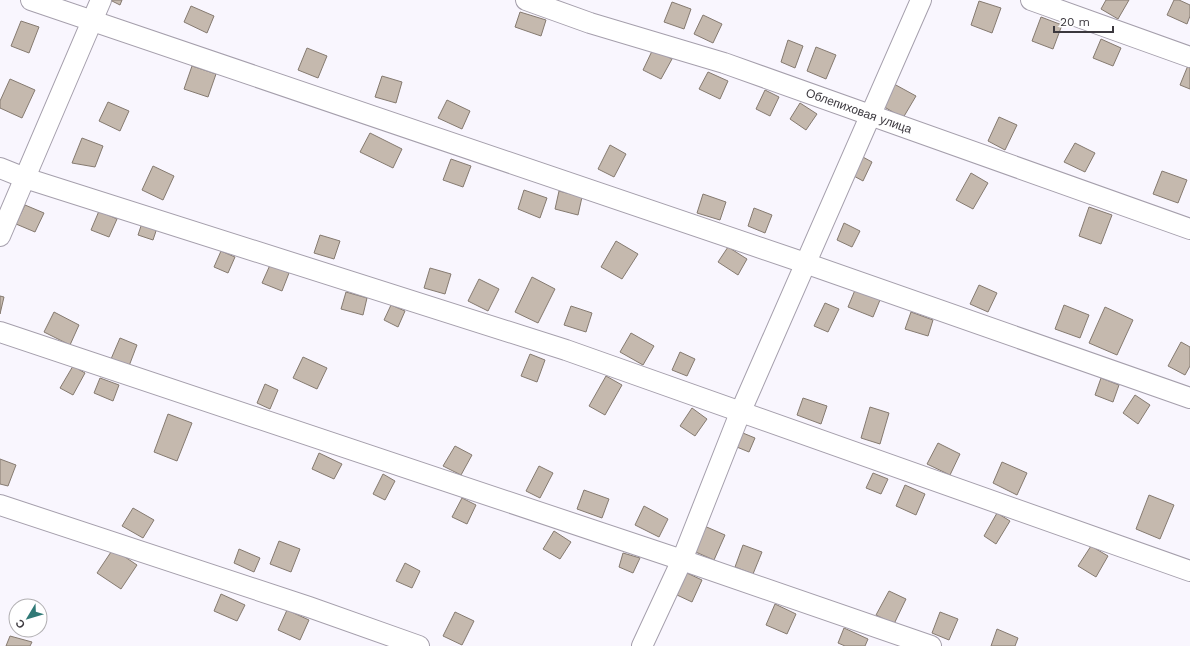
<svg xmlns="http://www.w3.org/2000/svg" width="1190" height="646" font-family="'Work Sans',sans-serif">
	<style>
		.building { fill: #c5b9ae; stroke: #857a70 }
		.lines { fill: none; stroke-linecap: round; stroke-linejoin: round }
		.minor-casing { stroke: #a59fac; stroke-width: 22 }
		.minor { stroke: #fff; stroke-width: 20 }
		.labels { text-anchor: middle; stroke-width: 3; stroke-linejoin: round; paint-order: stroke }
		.street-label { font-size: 12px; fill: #3b383e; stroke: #fff }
	</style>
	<rect width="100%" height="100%" fill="#f9f6fe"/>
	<path class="building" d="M 110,0 L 122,0 L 120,5 Z
		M 1106,0 L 1129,0 L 1118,19 L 1101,9 Z
		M 1174,0 L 1179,0 L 1190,5 L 1190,16 L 1187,24 L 1167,15 Z
		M 979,1 L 1001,8 L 992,33 L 971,25 Z
		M 672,2 L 691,9 L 684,29 L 664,22 Z
		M 191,6 L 214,16 L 207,33 L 184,22 Z
		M 520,12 L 546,20 L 541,36 L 515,27 Z
		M 703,15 L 722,24 L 713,43 L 694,34 Z
		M 1041,17 L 1062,25 L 1053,49 L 1032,41 Z
		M 21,21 L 39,27 L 29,53 L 11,46 Z
		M 1101,39 L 1121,48 L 1113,66 L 1093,58 Z
		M 788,40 L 803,46 L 795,68 L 781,62 Z
		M 816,47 L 836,55 L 826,79 L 807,71 Z
		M 307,48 L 327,56 L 318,78 L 298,70 Z
		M 653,49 L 672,59 L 661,79 L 643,70 Z
		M 1189,63 L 1190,64 L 1190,89 L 1180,85 Z
		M 192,66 L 216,74 L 208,97 L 184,89 Z
		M 708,72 L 728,81 L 720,99 L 699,89 Z
		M 382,76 L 402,82 L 396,103 L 375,97 Z
		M 10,79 L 35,90 L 22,118 L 0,108 L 0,101 Z
		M 894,84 L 916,96 L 903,118 L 881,105 Z
		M 765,90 L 779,97 L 770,116 L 756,109 Z
		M 447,100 L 470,111 L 462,129 L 438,118 Z
		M 108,102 L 129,111 L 120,131 L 99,121 Z
		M 800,103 L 817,114 L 806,130 L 790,119 Z
		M 999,117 L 1017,125 L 1005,150 L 988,141 Z
		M 370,133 L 402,149 L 393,168 L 360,152 Z
		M 82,138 L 103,146 L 95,167 L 72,163 Z
		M 1075,143 L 1095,153 L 1085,172 L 1064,162 Z
		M 610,145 L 626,154 L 614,177 L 598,169 Z
		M 861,156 L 872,162 L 863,181 L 852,175 Z
		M 451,159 L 471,166 L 463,187 L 443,180 Z
		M 153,166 L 174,176 L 163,200 L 142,190 Z
		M 1162,171 L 1187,180 L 1178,203 L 1153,194 Z
		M 971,173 L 988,183 L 973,209 L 956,200 Z
		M 524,190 L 547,198 L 540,218 L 518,209 Z
		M 559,191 L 582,197 L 578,215 L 555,209 Z
		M 703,194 L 726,202 L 720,220 L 697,213 Z
		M 25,205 L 44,213 L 35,232 L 16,224 Z
		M 1089,207 L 1112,215 L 1101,244 L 1079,236 Z
		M 754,208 L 772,215 L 765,233 L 748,226 Z
		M 99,211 L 117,219 L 109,237 L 91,230 Z
		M 142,223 L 157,228 L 153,240 L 138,235 Z
		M 844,223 L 860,231 L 852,247 L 837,240 Z
		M 320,235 L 340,241 L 334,259 L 314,253 Z
		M 616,241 L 638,254 L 622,279 L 601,267 Z
		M 728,247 L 747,259 L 738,275 L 718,262 Z
		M 221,251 L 235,257 L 228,273 L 214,267 Z
		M 270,265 L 289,273 L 282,291 L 262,283 Z
		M 430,268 L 451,274 L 445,294 L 424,288 Z
		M 532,277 L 555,289 L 538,323 L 515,312 Z
		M 479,279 L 499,289 L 488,311 L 468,301 Z
		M 979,285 L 997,293 L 988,312 L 970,304 Z
		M 855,290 L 880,300 L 873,317 L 848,307 Z
		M 346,292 L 367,298 L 363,315 L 341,309 Z
		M 0,296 L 4,297 L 0,314 Z
		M 825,303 L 839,309 L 828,332 L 814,326 Z
		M 391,305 L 405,311 L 398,327 L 384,320 Z
		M 1064,305 L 1089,315 L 1080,338 L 1055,329 Z
		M 571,306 L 592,313 L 586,332 L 564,325 Z
		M 1105,307 L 1133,320 L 1117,355 L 1089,343 Z
		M 54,312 L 79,325 L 70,345 L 44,332 Z
		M 911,312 L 933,320 L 928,336 L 905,329 Z
		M 631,333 L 654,346 L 643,365 L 620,352 Z
		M 120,338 L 137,345 L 129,366 L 111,359 Z
		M 1181,342 L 1190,347 L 1190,366 L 1185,375 L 1168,366 Z
		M 680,352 L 695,359 L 687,376 L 672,370 Z
		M 530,354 L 545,360 L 537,382 L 521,376 Z
		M 303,357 L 327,368 L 317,389 L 293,378 Z
		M 73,366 L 85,373 L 73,395 L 60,388 Z
		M 606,376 L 622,385 L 605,415 L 589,406 Z
		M 100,378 L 119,385 L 113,401 L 94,393 Z
		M 1101,378 L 1119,385 L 1113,402 L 1095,395 Z
		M 265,384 L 278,390 L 270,409 L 257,403 Z
		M 1135,395 L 1150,405 L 1138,424 L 1123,413 Z
		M 803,398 L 827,406 L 821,424 L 797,415 Z
		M 870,407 L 889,413 L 880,444 L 861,438 Z
		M 692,408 L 707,419 L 695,436 L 680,426 Z
		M 168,414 L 192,423 L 177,461 L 154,452 Z
		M 738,431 L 755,438 L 749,452 L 732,445 Z
		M 938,443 L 960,454 L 950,475 L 927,464 Z
		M 455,446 L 472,455 L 461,475 L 443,466 Z
		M 319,453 L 342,464 L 334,479 L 312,469 Z
		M 0,459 L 16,465 L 8,486 L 0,484 Z
		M 1002,462 L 1027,473 L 1017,495 L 993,483 Z
		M 539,466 L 553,473 L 540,498 L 526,491 Z
		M 873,473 L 888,479 L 881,494 L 866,488 Z
		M 383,474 L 395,481 L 385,500 L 373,494 Z
		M 905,485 L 925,494 L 916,515 L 896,506 Z
		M 584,490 L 609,499 L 602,518 L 577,509 Z
		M 1149,495 L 1174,505 L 1160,539 L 1136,529 Z
		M 462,498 L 476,505 L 467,524 L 452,517 Z
		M 644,506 L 668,519 L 659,537 L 635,525 Z
		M 133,508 L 154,520 L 143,538 L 122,526 Z
		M 997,513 L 1010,521 L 996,544 L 984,536 Z
		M 702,525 L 725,535 L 714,560 L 691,550 Z
		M 554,531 L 571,542 L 560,559 L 543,549 Z
		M 279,541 L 300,549 L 291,572 L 270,564 Z
		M 743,545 L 762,552 L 753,574 L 735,567 Z
		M 1091,546 L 1108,556 L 1096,577 L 1078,566 Z
		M 113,549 L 137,565 L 121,589 L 97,573 Z
		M 239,549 L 260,558 L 254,572 L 234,563 Z
		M 623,553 L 640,558 L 633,573 L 619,567 Z
		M 405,563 L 420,571 L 412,588 L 396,581 Z
		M 687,573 L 702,580 L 692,602 L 677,595 Z
		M 889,591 L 906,599 L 894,624 L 876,615 Z
		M 221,594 L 245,605 L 237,621 L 214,611 Z
		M 775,604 L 796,614 L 787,634 L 766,625 Z
		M 287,610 L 309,620 L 300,640 L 278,630 Z
		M 455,612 L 474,621 L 462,645 L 443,636 Z
		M 940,612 L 958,619 L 949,640 L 932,633 Z
		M 844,628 L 868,639 L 865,646 L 845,646 L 838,643 Z
		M 997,629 L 1018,638 L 1015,646 L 991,646 Z
		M 10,636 L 32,642 L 30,646 L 6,646 Z"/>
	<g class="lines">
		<g class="minor-casing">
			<g id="minor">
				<path d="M 31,0 L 805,263 L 1190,398"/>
				<path id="s1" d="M 526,0 L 590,23 L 724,63 L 1190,229"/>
				<path d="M 1031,0 L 1190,57"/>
				<path d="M 0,168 L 25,178 L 566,350 L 1190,571"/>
				<path d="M 0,236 L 101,0"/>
				<path d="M 0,332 L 682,560 L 931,646"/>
				<path d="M 0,505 L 309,607 L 419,646"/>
				<path d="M 642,646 L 682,560 L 740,413 L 921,0"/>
			</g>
		</g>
		<use href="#minor" class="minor"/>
	</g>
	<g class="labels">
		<g class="street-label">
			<text dy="4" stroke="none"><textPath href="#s1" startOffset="351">Облепиховая улица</textPath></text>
		</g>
	</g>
	<g transform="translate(28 618) rotate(232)"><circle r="19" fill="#ffffff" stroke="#b1afb2"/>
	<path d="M0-3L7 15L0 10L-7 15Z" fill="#307976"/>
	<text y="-6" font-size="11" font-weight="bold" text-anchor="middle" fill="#3b383e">С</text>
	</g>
	<path d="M1054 26v6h59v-6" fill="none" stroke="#3b383e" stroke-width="2"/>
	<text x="1060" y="26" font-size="12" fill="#3b383e" stroke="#ffffff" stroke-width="3" paint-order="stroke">20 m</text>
</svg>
